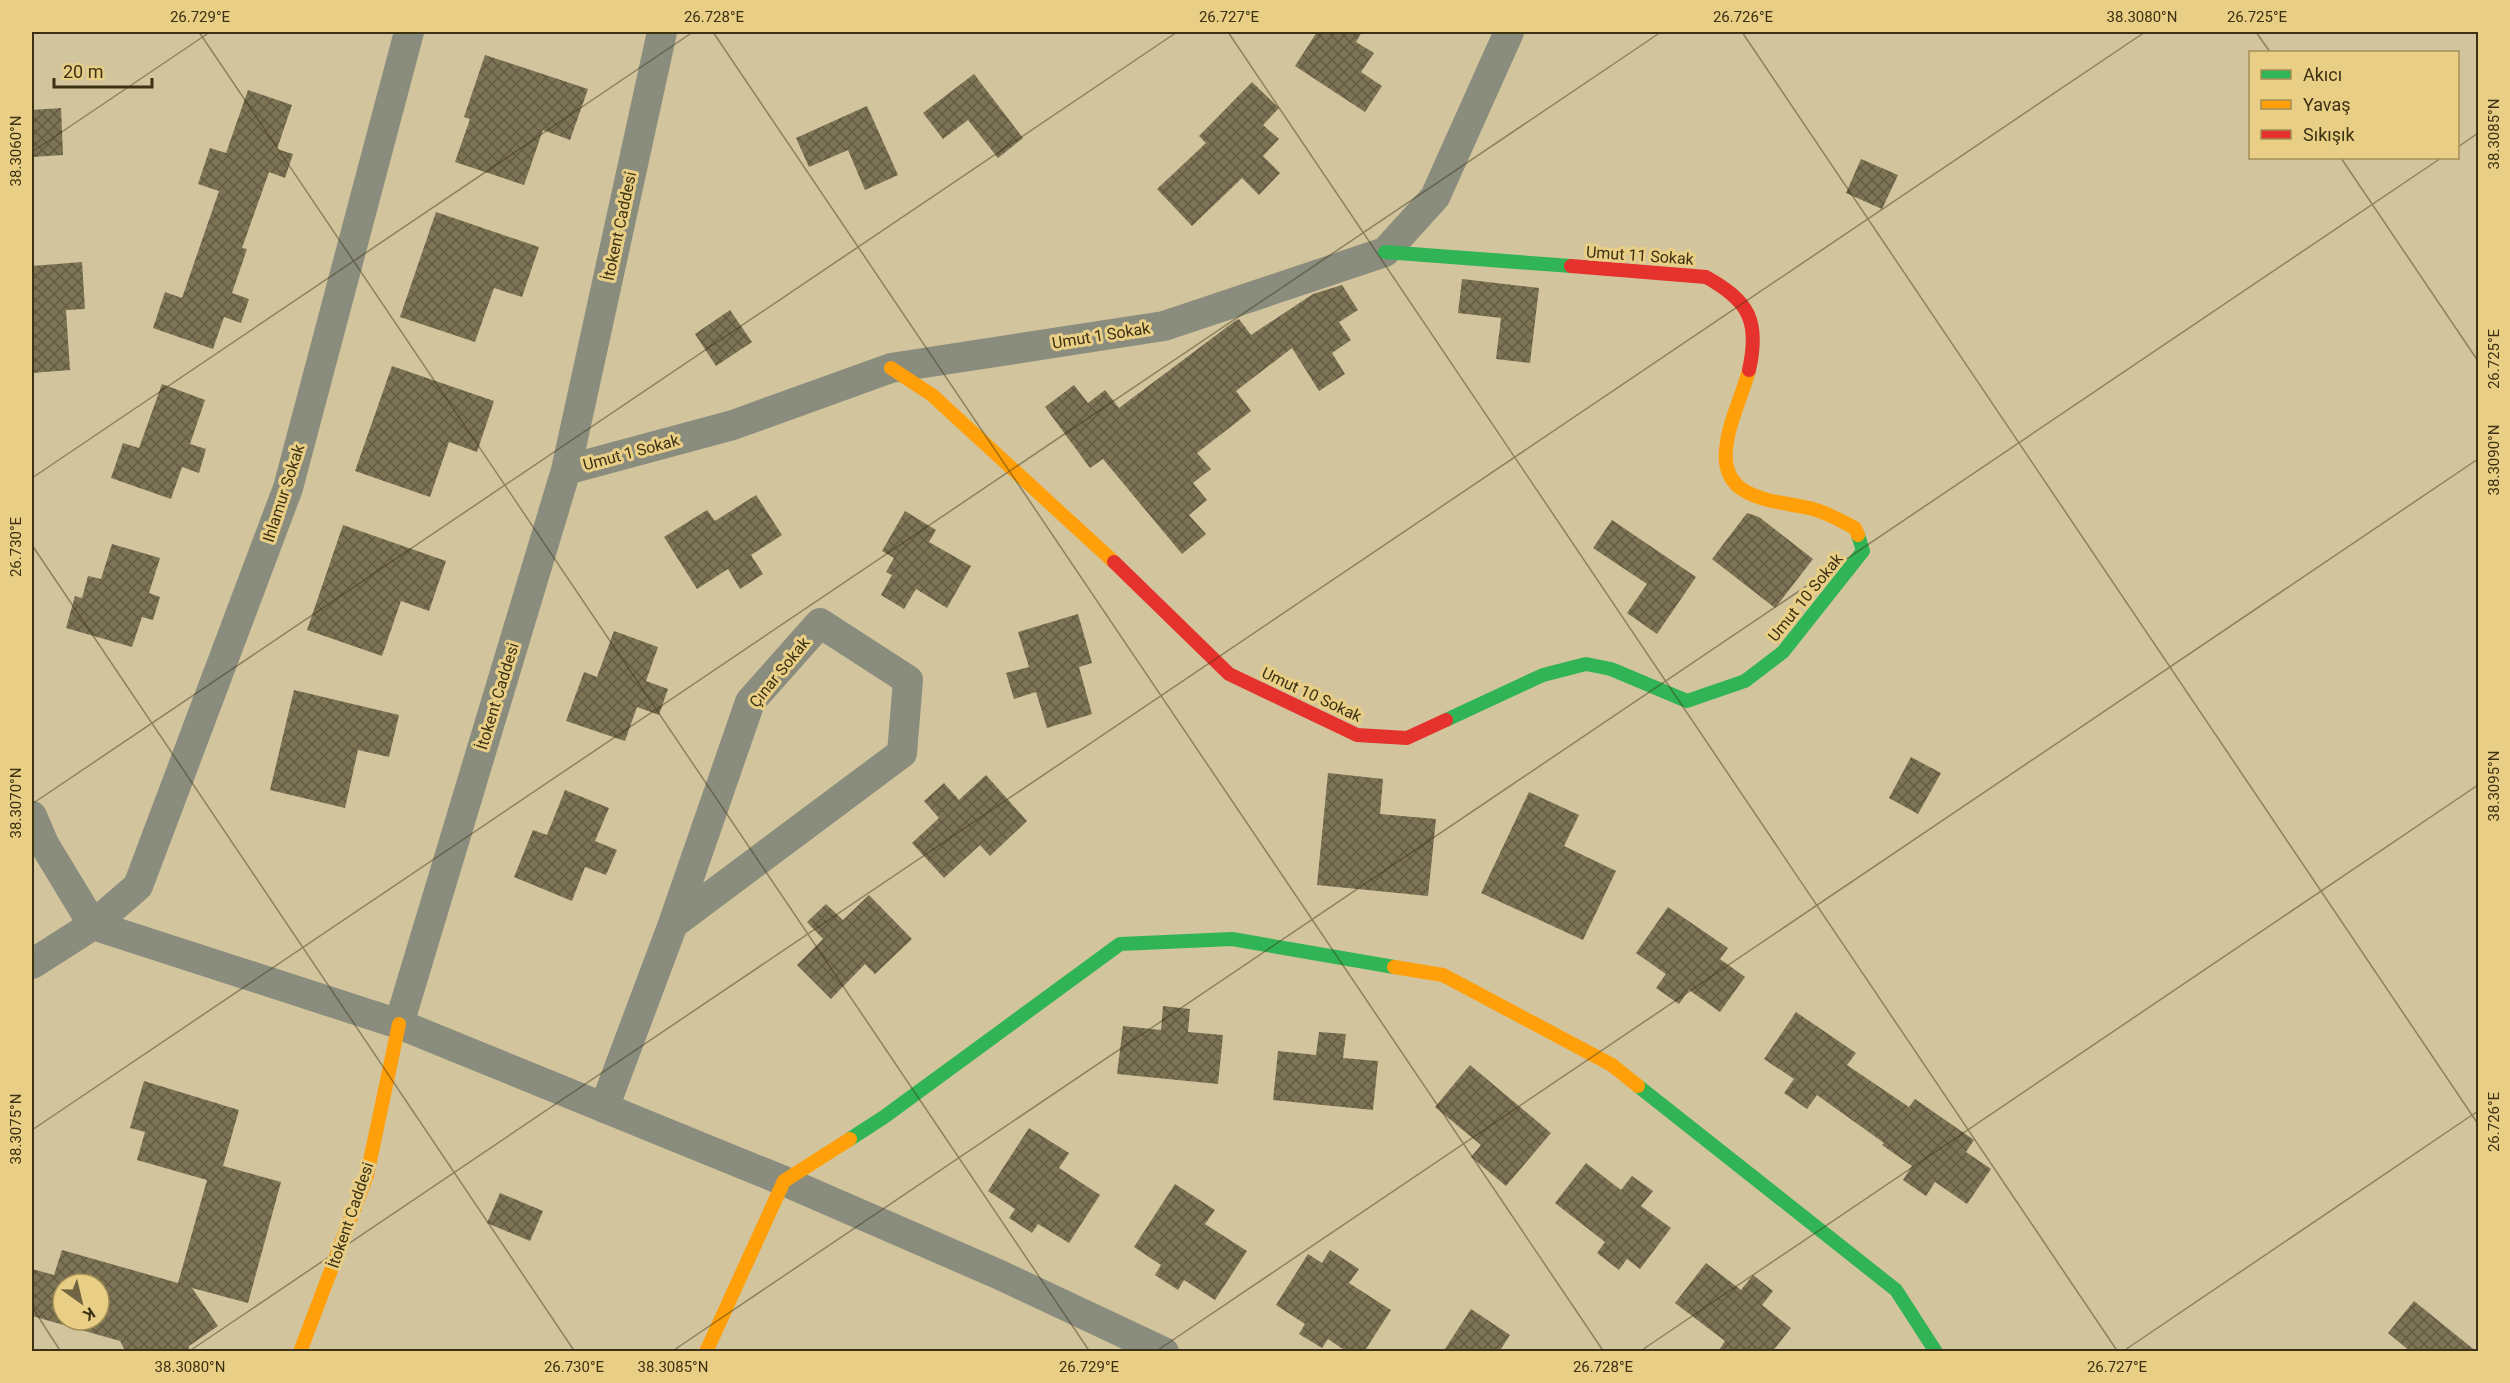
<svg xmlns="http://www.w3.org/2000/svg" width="2510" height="1383" font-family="Roboto,sans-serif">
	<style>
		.building { fill: url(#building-cross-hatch); fill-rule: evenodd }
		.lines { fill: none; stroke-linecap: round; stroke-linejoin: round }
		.street { stroke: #8a8d7d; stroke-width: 30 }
		.fast { stroke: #30b455; stroke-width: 14 }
		.slow { stroke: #ff9f0a; stroke-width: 14 }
		.jam { stroke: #e5322d; stroke-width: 14 }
		.ticks { fill: none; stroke: #3c3113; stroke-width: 1.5; stroke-opacity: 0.45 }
		.labels { text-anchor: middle; stroke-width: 6; stroke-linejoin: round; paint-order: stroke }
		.street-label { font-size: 16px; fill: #3c3113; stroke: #e9ce85 }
		.neatline { fill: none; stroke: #3c3113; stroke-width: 2 }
		.ticks-label { font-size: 15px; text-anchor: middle; fill: #3c3113 }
	</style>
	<defs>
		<pattern id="building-cross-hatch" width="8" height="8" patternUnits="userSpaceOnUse" patternTransform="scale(1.5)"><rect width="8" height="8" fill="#7d7355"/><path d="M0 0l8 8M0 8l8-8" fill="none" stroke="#625a41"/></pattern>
	</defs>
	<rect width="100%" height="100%" fill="#d2c49c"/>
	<path class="building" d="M 1317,32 L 1362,32 L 1356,42 L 1374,53 L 1361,72 L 1382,86 L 1365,112 L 1295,66 Z
		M 485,55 L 588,89 L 570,140 L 543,130 L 524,185 L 455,162 L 470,119 L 464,117 Z
		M 974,74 L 1023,138 L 998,158 L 968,120 L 943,139 L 923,113 Z
		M 1252,82 L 1279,108 L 1263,125 L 1279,139 L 1263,156 L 1280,173 L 1259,195 L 1242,178 L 1192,226 L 1157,189 L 1206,143 L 1199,136 Z
		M 248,90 L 292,105 L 277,149 L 293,154 L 285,178 L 269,172 L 242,248 L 247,249 L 232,293 L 249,299 L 241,323 L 224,317 L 213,349 L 153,328 L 165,292 L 182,298 L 219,191 L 198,184 L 210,148 L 226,153 Z
		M 867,106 L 898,175 L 865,190 L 848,150 L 809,167 L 796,138 Z
		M 61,108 L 63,155 L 32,157 L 32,110 Z
		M 1861,159 L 1898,175 L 1882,209 L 1846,193 Z
		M 436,212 L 539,247 L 522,297 L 494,288 L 475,342 L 400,317 Z
		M 82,262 L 85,309 L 66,310 L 70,370 L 32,373 L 32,266 Z
		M 1462,279 L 1539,288 L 1530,363 L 1496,359 L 1501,318 L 1458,313 Z
		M 1342,285 L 1358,310 L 1339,322 L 1351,340 L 1332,353 L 1345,374 L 1319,391 L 1292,348 L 1236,391 L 1251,411 L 1197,453 L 1211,469 L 1193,483 L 1207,500 L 1189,515 L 1206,534 L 1182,554 L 1103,459 L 1090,468 L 1045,407 L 1074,385 L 1088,403 L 1105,390 L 1119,408 L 1235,321 L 1239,319 L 1251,335 L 1313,294 Z
		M 730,310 L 752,342 L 716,366 L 695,334 Z
		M 392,366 L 494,401 L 477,452 L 449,442 L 430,497 L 355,471 Z
		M 162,384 L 205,400 L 190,444 L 206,449 L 199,473 L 182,467 L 171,499 L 111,478 L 123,443 L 139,448 Z
		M 756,495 L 782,535 L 751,555 L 763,574 L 740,589 L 728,569 L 697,589 L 664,537 L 707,510 L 715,521 Z
		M 905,511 L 936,530 L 929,542 L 971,566 L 947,608 L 916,589 L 904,609 L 881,595 L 892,575 L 886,572 L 894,558 L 882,551 Z
		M 1747,513 L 1759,517 L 1813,559 L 1775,608 L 1712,559 Z
		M 1612,520 L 1696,577 L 1657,634 L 1627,613 L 1647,584 L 1593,548 Z
		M 343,525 L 446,561 L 429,611 L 401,601 L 382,656 L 307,630 Z
		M 112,544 L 160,558 L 149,593 L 160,597 L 153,620 L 142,617 L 132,647 L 66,628 L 75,596 L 94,602 L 82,598 L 88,576 L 101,579 Z
		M 1078,614 L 1092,663 L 1079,667 L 1092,714 L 1047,728 L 1036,692 L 1014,699 L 1006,673 L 1029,667 L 1018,632 Z
		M 614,631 L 658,647 L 646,681 L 668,689 L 659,715 L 637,707 L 625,741 L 566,721 L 584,672 L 597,677 Z
		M 294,690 L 399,715 L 389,757 L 358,750 L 345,808 L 270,790 Z
		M 1911,757 L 1941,773 L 1918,814 L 1889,798 Z
		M 1328,773 L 1383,779 L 1380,814 L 1436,819 L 1428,896 L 1317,885 Z
		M 986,775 L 1027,821 L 990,856 L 980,845 L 944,878 L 912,843 L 939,818 L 924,801 L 944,783 L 959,800 Z
		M 565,790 L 609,808 L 595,841 L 617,850 L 606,875 L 585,867 L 572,901 L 514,877 L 533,830 L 547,835 Z
		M 1529,792 L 1579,815 L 1564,846 L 1616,871 L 1583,940 L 1481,893 Z
		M 869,895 L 912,939 L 875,974 L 865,964 L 831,999 L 797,965 L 823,939 L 807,922 L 826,904 L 843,920 Z
		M 1668,907 L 1728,948 L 1720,959 L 1745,977 L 1720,1012 L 1689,990 L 1679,1004 L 1656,988 L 1666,974 L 1636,953 Z
		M 1163,1006 L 1190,1009 L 1188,1032 L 1223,1035 L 1218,1084 L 1117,1074 L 1123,1026 L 1161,1030 Z
		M 1796,1012 L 1856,1053 L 1847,1065 L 1909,1107 L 1915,1099 L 1974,1140 L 1966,1152 L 1991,1169 L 1967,1204 L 1935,1182 L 1926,1196 L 1903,1180 L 1912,1166 L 1882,1145 L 1884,1143 L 1817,1095 L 1807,1109 L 1784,1093 L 1794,1079 L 1764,1059 Z
		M 1319,1032 L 1346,1034 L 1343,1058 L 1378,1061 L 1373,1110 L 1273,1100 L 1278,1051 L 1316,1055 Z
		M 1470,1065 L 1551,1133 L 1506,1186 L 1471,1157 L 1481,1145 L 1435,1107 Z
		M 144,1081 L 239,1110 L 223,1166 L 281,1182 L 248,1303 L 192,1288 L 218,1326 L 189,1346 L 188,1352 L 126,1352 L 120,1341 L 32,1316 L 32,1269 L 54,1275 L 62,1250 L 178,1283 L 207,1180 L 137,1160 L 145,1132 L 130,1128 ZM 63,1284 L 99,1284 L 99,1320 L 63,1320 Z
		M 1029,1128 L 1069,1153 L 1059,1168 L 1100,1195 L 1069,1243 L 1038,1224 L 1032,1233 L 1009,1218 L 1015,1209 L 988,1191 Z
		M 1586,1163 L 1621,1190 L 1632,1176 L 1653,1191 L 1641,1206 L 1671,1228 L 1640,1269 L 1627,1259 L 1619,1270 L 1597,1253 L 1605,1242 L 1555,1203 Z
		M 1175,1184 L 1215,1210 L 1205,1224 L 1247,1251 L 1215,1300 L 1184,1280 L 1178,1290 L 1155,1275 L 1161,1265 L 1134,1247 Z
		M 500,1193 L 543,1211 L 530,1241 L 487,1223 Z
		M 1330,1250 L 1359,1269 L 1349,1283 L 1391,1310 L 1364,1352 L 1347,1352 L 1328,1339 L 1322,1348 L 1299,1334 L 1305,1324 L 1276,1305 L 1308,1254 L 1322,1263 Z
		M 1706,1263 L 1741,1290 L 1753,1275 L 1773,1291 L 1762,1305 L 1791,1328 L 1772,1352 L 1718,1352 L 1725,1341 L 1675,1303 Z
		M 2414,1301 L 2477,1352 L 2411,1352 L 2388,1333 Z
		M 1471,1309 L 1510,1335 L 1499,1352 L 1443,1352 Z"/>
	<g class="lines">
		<path class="street" d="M 566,470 L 733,425 L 891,368 L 1164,326 L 1385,252 L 1435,197 L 1509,32
			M 32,816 L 44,844 L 93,925
			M 93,925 L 399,1024 L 784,1181 L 1000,1275 L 1164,1352
			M 32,964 L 93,925 L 138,886 L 288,488 L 409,32
			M 399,1024 L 566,470 L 662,32
			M 604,1108 L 673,924 L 902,753 L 908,680 L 820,623 L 750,702 L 673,924"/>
		<path class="fast" d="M 1385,252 L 1571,266
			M 1446,720 L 1543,675 L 1586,664 L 1611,669 L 1687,701 L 1745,681 L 1783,652 L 1863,551 L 1858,535
			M 1638,1086 L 1896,1290 L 1936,1352
			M 850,1139 L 884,1117 L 1120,944 L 1232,939 L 1394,967"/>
		<path class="slow" d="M 891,368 L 932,395 L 1114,562
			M 1749,370 C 1742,397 1728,423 1726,450 C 1721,502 1777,500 1813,509 C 1828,513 1841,521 1855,528 L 1858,535
			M 1394,967 L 1443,975 L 1612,1065 L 1638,1086
			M 300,1352 L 367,1175 L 399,1024
			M 706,1352 L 784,1181 L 850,1139"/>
		<path class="jam" d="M 1571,266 L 1706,277 C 1749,301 1760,321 1749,370
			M 1114,562 L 1229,674 L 1357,735 L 1407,738 L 1446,720"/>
	</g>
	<path class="ticks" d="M 199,32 L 1090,1352M 713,32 L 1604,1352M 1228,32 L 2118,1352M 1742,32 L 2478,1124M 2256,32 L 2270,52M 2458,147 L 2478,133M 32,152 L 210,32M 2341,158 L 2478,361M 32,478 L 693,32M 32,545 L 575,1352M 32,804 L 1177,32M 32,1130 L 1661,32M 32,1307 L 61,1352M 188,1352 L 2145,32M 671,1352 L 2441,158M 1155,1352 L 2478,459M 1639,1352 L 2478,785M 2122,1352 L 2478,1111"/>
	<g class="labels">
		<g class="street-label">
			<text transform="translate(619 226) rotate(-78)" y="6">İtokent Caddesi</text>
			<text transform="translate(1640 255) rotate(4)" y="6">Umut 11 Sokak</text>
			<text transform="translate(1101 335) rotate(-9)" y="6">Umut 1 Sokak</text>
			<text transform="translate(631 452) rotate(-15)" y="6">Umut 1 Sokak</text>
			<text transform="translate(283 493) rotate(-72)" y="6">Ihlamur Sokak</text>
			<text transform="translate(1805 597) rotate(-51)" y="6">Umut 10 Sokak</text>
			<text transform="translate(779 672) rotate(-51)" y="6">Çınar Sokak</text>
			<text transform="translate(1312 694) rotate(25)" y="6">Umut 10 Sokak</text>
			<text transform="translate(497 696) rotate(-73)" y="6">İtokent Caddesi</text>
			<text transform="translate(350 1215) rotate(-71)" y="6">İtokent Caddesi</text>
		</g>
	</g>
	<rect width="2510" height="1383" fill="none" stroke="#e9ce85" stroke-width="66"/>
	<rect x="2249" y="51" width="210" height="108" fill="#e9ce85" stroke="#a48f57" stroke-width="1.5"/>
	<rect x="2261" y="70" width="30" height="9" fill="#30b455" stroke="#a48f57" stroke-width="1.5"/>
	<text x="2303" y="81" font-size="18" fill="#3c3113">Akıcı</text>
	<rect x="2261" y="100" width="30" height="9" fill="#ff9f0a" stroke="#a48f57" stroke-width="1.5"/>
	<text x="2303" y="111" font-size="18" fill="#3c3113">Yavaş</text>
	<rect x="2261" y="130" width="30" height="9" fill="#e5322d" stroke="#a48f57" stroke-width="1.5"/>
	<text x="2303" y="141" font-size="18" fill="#3c3113">Sıkışık</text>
	<g transform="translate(81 1302) rotate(146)"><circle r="28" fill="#e9ce85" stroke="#a48f57" stroke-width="1.5"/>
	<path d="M0-4.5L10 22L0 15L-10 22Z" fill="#706443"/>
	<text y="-9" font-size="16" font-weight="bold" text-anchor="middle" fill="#3c3113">K</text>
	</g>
	<path d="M54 78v9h98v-9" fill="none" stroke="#3c3113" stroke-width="3"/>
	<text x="63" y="78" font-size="18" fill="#3c3113" stroke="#e9ce85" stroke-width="4.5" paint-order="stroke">20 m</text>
	<rect x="33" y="33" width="2444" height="1317" class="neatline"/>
	<g class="ticks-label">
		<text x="200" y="22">26.729°E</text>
		<text x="714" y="22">26.728°E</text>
		<text x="1229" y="22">26.727°E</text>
		<text x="1743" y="22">26.726°E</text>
		<text x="2142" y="22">38.3080°N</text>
		<text x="2257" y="22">26.725°E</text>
		<text transform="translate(2494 134) rotate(-90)" y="5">38.3085°N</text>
		<text transform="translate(16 151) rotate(-90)" y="5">38.3060°N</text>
		<text transform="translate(2494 359) rotate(-90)" y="5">26.725°E</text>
		<text transform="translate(2494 460) rotate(-90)" y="5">38.3090°N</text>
		<text transform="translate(16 547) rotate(-90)" y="5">26.730°E</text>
		<text transform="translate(2494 786) rotate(-90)" y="5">38.3095°N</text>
		<text transform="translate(16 803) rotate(-90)" y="5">38.3070°N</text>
		<text transform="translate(2494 1122) rotate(-90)" y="5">26.726°E</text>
		<text transform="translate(16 1129) rotate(-90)" y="5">38.3075°N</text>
		<text x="190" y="1372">38.3080°N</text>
		<text x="574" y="1372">26.730°E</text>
		<text x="673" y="1372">38.3085°N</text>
		<text x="1089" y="1372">26.729°E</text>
		<text x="1603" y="1372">26.728°E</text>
		<text x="2117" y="1372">26.727°E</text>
	</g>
</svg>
